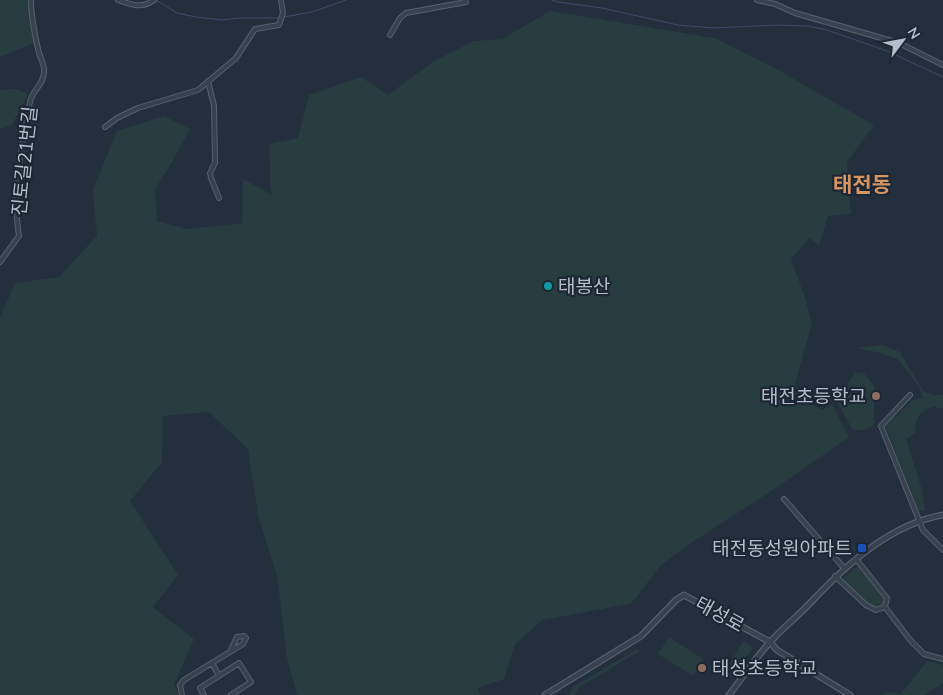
<svg xmlns="http://www.w3.org/2000/svg" width="943" height="695" font-family="Mulish,'Noto Sans KR',sans-serif">
	<style>
		.green { fill: #263c3f }
		.lines { fill: none; stroke-linecap: round; stroke-linejoin: round }
		.stream { stroke: #394c67; stroke-width: 1 }
		.minor-casing { stroke: #565f6c; stroke-width: 6 }
		.tertiary-casing { stroke: #565f6c; stroke-width: 7 }
		.minor { stroke: #38414e; stroke-width: 4 }
		.tertiary { stroke: #38414e; stroke-width: 4.5 }
		.culture-dot { fill: #0f9aa8; stroke: #1d2633; stroke-width: 2 }
		.education-dot { fill: #8d6e63; stroke: #1d2633; stroke-width: 2 }
		.transit-dot { fill: #1a4fb4; stroke: #1d2633; stroke-width: 2 }
		.labels { text-anchor: middle; stroke-width: 4.5; stroke-linejoin: round; paint-order: stroke }
		.street-label { font-size: 19px; fill: #b4bcc9; stroke: #1d2633 }
		.poi-label { font-size: 19px; fill: #b4bcc9; stroke: #1d2633; text-anchor: start }
		.quarter-label { font-size: 21px; font-weight: bold; fill: #d59563; stroke: #1d2633 }
	</style>
	<rect width="100%" height="100%" fill="#242f3e"/>
	<path class="green" d="M 0,0 L 29,0 L 34,43 L 0,57 Z
		M 550,11 L 715,38 L 780,71 L 874,125 L 847,162 L 851,214 L 828,216 L 819,246 L 810,238 L 791,259 L 804,295 L 812,323 L 795,384 L 805,401 L 822,410 L 832,404 L 849,437 L 773,490 L 694,541 L 660,566 L 635,599 L 629,604 L 542,620 L 515,644 L 504,679 L 478,688 L 480,695 L 297,695 L 287,657 L 277,576 L 258,515 L 248,449 L 209,412 L 163,416 L 162,462 L 130,501 L 178,575 L 153,607 L 194,639 L 174,685 L 179,695 L 0,695 L 0,318 L 15,283 L 59,277 L 97,236 L 93,190 L 117,131 L 164,116 L 190,129 L 172,162 L 155,189 L 157,221 L 187,229 L 242,223 L 243,179 L 271,194 L 269,144 L 298,138 L 309,95 L 361,77 L 388,95 L 434,61 L 474,41 L 502,39 Z
		M 15,89 L 28,94 L 12,125 L 0,129 L 0,90 Z
		M 883,345 L 900,352 L 923,391 L 934,395 L 943,395 L 943,408 L 941,409 L 934,406 C 919,413 916,415 915,433 L 906,439 L 922,490 L 925,511 L 919,511 L 885,426 L 913,400 L 923,398 L 919,387 L 898,359 L 876,352 L 856,348 Z
		M 855,372 L 864,373 L 874,386 L 874,423 C 870,429 860,431 853,430 L 837,402 Z
		M 859,565 L 884,595 L 883,606 L 876,609 L 867,603 L 842,579 Z
		M 669,637 L 703,659 L 693,676 L 658,654 Z
		M 743,641 L 751,645 L 752,650 L 736,669 L 729,665 Z
		M 637,649 L 640,651 L 578,688 L 575,695 L 569,695 L 573,687 Z
		M 927,661 L 943,665 L 943,683 L 924,695 L 882,695 L 888,692 L 901,694 Z"/>
	<g class="lines">
		<path class="stream" d="M 156,0 L 177,13 L 196,17 L 222,20 L 239,18 L 280,18
			M 552,0 L 558,2 L 602,8 L 678,25 L 713,28 L 776,25 L 808,26 L 827,30 L 887,51 L 943,77
			M 284,17 L 312,12 L 346,0"/>
		<g class="minor-casing">
			<path id="minor" d="M 118,0 C 132,5 142,9 154,0
				M 757,0 L 775,4 L 795,13 L 899,43 L 943,65
				M 390,35 L 400,18 L 406,13 L 466,2 L 465,0
				M 208,81 L 214,106 L 215,163 L 210,173 L 211,178 L 219,198
				M 105,127 L 117,118 L 138,108 L 198,90 L 236,58 L 255,29 L 279,25 L 283,13 L 281,0
				M 0,262 L 19,236 C 12,195 22,143 30,102 C 32,90 44,85 44,72 C 45,66 41,59 39,53 C 35,36 31,17 31,0
				M 910,395 L 881,426 L 923,530 L 943,550
				M 784,499 L 844,568
				M 856,559 L 887,598 L 885,607
				M 835,576 L 866,605 L 876,610 L 885,607
				M 885,607 L 911,641 L 924,654 L 943,659
				M 212,663 L 219,676
				M 182,695 L 180,685 L 184,680 L 243,644 L 246,638 L 244,636 L 237,637 L 230,652
				M 204,695 L 200,688 L 239,663 L 251,682 L 231,695"/>
		</g>
		<g class="tertiary-casing">
			<path id="tertiary" d="M 545,695 L 641,636 L 676,600 L 684,595 L 770,642 L 777,650 L 850,695
				M 729,695 C 743,677 756,657 771,641 C 784,627 799,615 812,601 C 847,564 891,524 943,515"/>
		</g>
		<use href="#minor" class="minor"/>
		<use href="#tertiary" class="tertiary"/>
	</g>
	<circle class="culture-dot" cx="548" cy="286" r="5"/>
	<g class="education-dot">
		<circle cx="876" cy="396" r="5"/>
		<circle cx="702" cy="668" r="5"/>
	</g>
	<rect class="transit-dot" x="857" y="543" width="10" height="10" rx="2.5"/>
	<g class="labels">
		<g class="street-label">
			<text transform="translate(24 161) rotate(-84)" y="7">진토길21번길</text>
			<text transform="translate(720 614) rotate(29)" y="7">태성로</text>
		</g>
		<g class="poi-label">
			<text x="558" y="293">태봉산</text>
			<text x="866" y="403" text-anchor="end">태전초등학교</text>
			<text x="852" y="555" text-anchor="end">태전동성원아파트</text>
			<text x="712" y="675">태성초등학교</text>
		</g>
		<g class="quarter-label">
			<text x="862" y="192">태전동</text>
		</g>
	</g>
	<g transform="translate(903 40) rotate(58)" stroke="#1d2633" stroke-width="4" paint-order="stroke">
	<path d="M0-4L9 19L0 12L-9 19Z" fill="#b4bcc9"/>
	<text y="-8" font-size="14" font-weight="bold" text-anchor="middle" fill="#b4bcc9">N</text>
	</g>
</svg>
